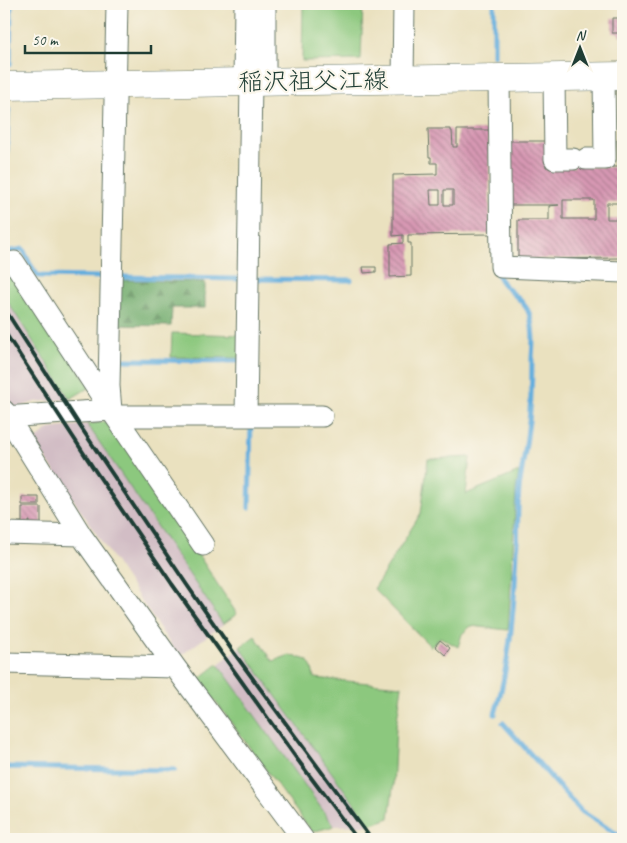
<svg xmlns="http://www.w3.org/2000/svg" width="627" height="843" font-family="Caveat,'Klee One',sans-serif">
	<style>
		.railway { fill: #d2bdc5 }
		.green { fill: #8cc87e; stroke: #568259 }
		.forest { fill: url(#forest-firs); stroke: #487450 }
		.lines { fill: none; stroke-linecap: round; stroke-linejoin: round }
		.stream { stroke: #65aedd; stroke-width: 5 }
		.building { fill: url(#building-back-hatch); fill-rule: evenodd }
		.minor-casing { stroke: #667665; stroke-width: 23 }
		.major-casing { stroke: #667665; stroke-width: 29 }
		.minor { stroke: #fff; stroke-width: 21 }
		.major { stroke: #fff; stroke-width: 28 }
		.rail { stroke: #1f3d34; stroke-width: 4 }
		.labels { text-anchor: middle; stroke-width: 4.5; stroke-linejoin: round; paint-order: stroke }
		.street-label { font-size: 25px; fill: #1f3d34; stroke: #fbf7ec }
	</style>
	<defs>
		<pattern id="forest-firs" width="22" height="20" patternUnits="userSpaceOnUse" patternTransform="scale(1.25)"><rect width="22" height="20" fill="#71ac6d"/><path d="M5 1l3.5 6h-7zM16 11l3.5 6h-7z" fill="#5c8d5a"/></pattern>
		<pattern id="building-back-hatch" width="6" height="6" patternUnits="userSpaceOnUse" patternTransform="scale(1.25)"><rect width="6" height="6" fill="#d798b3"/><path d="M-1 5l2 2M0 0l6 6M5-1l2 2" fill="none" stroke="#ae7d92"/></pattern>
	</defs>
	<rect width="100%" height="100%" fill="#fbf7ec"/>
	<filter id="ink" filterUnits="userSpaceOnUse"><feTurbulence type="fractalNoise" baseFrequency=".02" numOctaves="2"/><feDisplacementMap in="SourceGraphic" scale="10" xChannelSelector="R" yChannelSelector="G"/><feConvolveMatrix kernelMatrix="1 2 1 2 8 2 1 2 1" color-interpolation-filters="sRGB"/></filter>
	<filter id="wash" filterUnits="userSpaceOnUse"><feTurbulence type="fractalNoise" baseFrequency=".0096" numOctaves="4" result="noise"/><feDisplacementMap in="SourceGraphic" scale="20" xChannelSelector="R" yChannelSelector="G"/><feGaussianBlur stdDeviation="1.12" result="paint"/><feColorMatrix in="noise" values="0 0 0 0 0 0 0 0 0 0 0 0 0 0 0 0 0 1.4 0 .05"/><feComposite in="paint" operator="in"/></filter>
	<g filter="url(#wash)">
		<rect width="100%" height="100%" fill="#eae1bf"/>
		<path class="railway" d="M 4,278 L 90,387 L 70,399 L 35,402 L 14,409 L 4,393 Z
			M 111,421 L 237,614 L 179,657 L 34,441 L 49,429 Z
			M 255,636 L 389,818 L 370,825 L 334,826 L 312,832 L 199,679 Z"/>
		<path class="green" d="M 303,4 L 363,4 L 361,60 L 302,61 Z
			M 13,271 L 90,387 L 70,399 L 4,296 L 4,278 Z
			M 172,333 L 242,335 L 241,358 L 171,357 Z
			M 111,421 L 237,614 L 223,624 L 87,424 Z
			M 470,457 L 466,494 L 519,472 L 516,489 L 512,567 L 508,630 L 471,626 L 462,634 L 458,647 L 440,637 L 431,647 L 374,589 L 421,513 L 428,459 Z
			M 255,636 L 273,661 L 290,655 L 307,660 L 312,668 L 314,678 L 402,686 L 396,727 L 393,788 L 389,818 L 370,825 L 240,647 Z
			M 218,664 L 334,826 L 312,832 L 199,679 Z"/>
		<path class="forest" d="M 116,280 L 205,282 L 205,308 L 172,308 L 171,326 L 115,325 Z"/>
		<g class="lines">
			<path class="stream" d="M 494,4 L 494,56
				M 10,64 L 11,4
				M 9,109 L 8,114 L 4,239 L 6,252 L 23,249 L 30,264 L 38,276 L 104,277
				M 118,277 L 242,279
				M 254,279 L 351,280
				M 116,360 L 241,361
				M 249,508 L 251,422
				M 495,714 C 509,667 513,617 516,569 C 518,542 517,515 519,489 C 521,472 525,454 527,437 C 531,410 532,384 532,358 C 533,344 534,330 530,316 C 525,297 501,290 497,272
				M 503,723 L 581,811 L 612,831 L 623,837
				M 4,767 L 175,770"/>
		</g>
		<g id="blocks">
			<path class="building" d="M 612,18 L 623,18 L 623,36 L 619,36 L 619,33 L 612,33 Z
				M 428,129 L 451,129 L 451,131 L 452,131 L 453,147 L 457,147 L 457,130 L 489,130 L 490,234 L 408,235 L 408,243 L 411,243 L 411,276 L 390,277 L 390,244 L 403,243 L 403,235 L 393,236 L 393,175 L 437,174 L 437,163 L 431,163 L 431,157 L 429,157 ZM 430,190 L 440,190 L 440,205 L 431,205 ZM 444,190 L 453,190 L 453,205 L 444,205 Z
				M 617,140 L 623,140 L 623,203 L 607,203 L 607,219 L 623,219 L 623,258 L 518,259 L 518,220 L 549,220 L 549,206 L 559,205 L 509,205 L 508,141 L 546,141 L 546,167 L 574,167 L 573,151 L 586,151 L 586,167 L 618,167 ZM 563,200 L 594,200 L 594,219 L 563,219 Z
				M 363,267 L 376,267 L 376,272 L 364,273 Z
				M 22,497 L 39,497 L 39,505 L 22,505 Z
				M 22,507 L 41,507 L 41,526 L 30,526 L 30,521 L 29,521 L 29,526 L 18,526 L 18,522 L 22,522 Z
				M 440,640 L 450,648 L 445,655 L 435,646 Z"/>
		</g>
	</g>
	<g filter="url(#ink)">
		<use href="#blocks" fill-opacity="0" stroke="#667665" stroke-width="1"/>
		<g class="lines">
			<g class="minor-casing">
				<path id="minor" d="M 499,77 L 501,267 L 623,272
					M 554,77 L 555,159 L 573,159
					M 403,79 L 404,4
					M 244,81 L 245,4
					M 265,81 L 265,4
					M 586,159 L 605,159 L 604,76
					M 4,264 L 14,262 L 111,410 L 203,545
					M 4,411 L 81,535 L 175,667 L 303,839
					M 115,416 L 322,416
					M 246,416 L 251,81
					M 4,417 L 111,410 L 109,386 L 117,4
					M 4,533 L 81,535
					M 4,663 L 175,667"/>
			</g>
			<g class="major-casing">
				<path id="major" d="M 4,86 L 623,76"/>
			</g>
			<use href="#minor" class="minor"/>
			<use href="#major" class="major"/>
			<path class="rail" d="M 4,308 L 80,426 L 187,585 L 234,653 L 371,839
				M 4,331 L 94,469 L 172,584 L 297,759 L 357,839"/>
		</g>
	</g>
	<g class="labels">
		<g class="street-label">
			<text transform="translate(313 80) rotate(-1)" y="9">稲沢祖父江線</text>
		</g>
	</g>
	<rect width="627" height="843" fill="none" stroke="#fbf7ec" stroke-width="20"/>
	<g transform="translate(580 48)" stroke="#fbf7ec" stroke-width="4" paint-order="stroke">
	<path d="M0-4L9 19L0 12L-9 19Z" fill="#1f3d34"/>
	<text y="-8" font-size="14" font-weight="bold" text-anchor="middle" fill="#1f3d34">N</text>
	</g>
	<path d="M25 45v8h126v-8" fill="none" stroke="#1f3d34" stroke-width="2.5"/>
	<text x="32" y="45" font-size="15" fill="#1f3d34" stroke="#fbf7ec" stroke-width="4" paint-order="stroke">50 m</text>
</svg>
